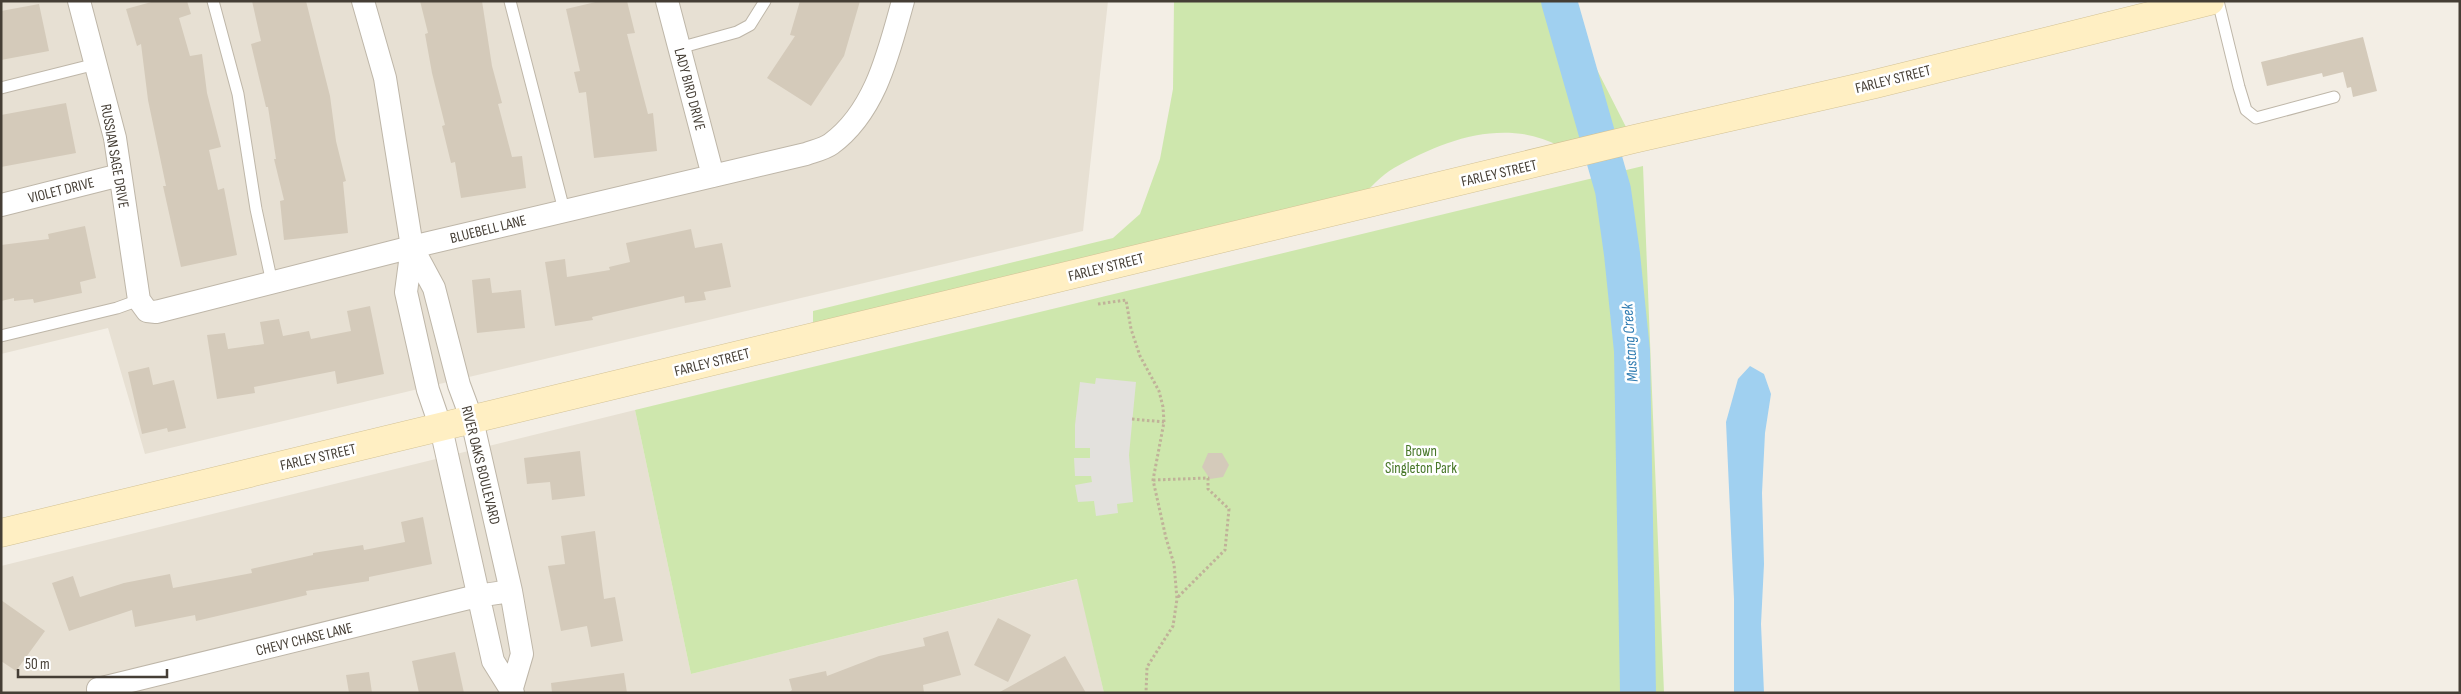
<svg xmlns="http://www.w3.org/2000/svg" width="2461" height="694" font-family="'Sofia Sans Condensed',sans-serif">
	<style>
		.residential { fill: #e7e0d3 }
		.green { fill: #cee7ad }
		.parking { fill: #e3e1dd }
		.water { fill: #a0d0f0 }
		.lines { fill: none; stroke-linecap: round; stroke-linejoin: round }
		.river { stroke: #a0d0f0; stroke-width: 36 }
		.building { fill: #d4caba }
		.lane-casing { stroke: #beb6a8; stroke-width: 13 }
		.street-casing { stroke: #beb6a8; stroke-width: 24 }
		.secondary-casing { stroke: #d3c295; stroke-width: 29 }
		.path { stroke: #c0b299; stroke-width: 3; stroke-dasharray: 2.5 2.5; stroke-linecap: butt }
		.lane { stroke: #fff; stroke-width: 11 }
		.street { stroke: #fff; stroke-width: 22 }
		.secondary { stroke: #ffefc3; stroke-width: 28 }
		.labels { text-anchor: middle; stroke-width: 5; stroke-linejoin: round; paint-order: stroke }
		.street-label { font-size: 15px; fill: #453e35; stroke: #fff }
		.park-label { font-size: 15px; fill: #477728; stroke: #fff }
		.water-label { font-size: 16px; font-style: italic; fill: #2e7bb1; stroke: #fff }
	</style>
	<rect width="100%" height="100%" fill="#f3eee5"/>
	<path class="residential" d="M 1,1 L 1108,1 L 1083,231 L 145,454 L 108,328 L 1,354 Z
		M 635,410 L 691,674 L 1078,579 L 1104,693 L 1,693 L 1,566 Z"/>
	<path class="green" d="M 1174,1 L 1555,1 L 1586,48 L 1627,129 L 1592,134 L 1561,147 C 1506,117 1445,139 1394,168 C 1381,175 1370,189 1359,198 L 813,326 L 813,311 L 1113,238 L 1140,214 L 1160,159 L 1173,89 Z
		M 1643,166 L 1664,693 L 1104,693 L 1077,579 L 691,674 L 635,410 Z"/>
	<path class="parking" d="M 1096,378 L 1136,382 L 1129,455 L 1133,502 L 1117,504 L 1118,513 L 1096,516 L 1094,501 L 1078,502 L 1075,485 L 1092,482 L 1091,476 L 1075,476 L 1074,458 L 1090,458 L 1090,448 L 1075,448 L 1075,425 L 1080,382 L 1095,384 Z"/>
	<path class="water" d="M 1750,366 L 1764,374 L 1771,394 L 1765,433 L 1762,493 L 1764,564 L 1761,624 L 1764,693 L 1734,693 L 1734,599 L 1726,422 L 1738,379 Z"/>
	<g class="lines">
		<path class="river" d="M 1559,1 L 1613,190 L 1622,254 L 1632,351 L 1638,693"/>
	</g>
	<path class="building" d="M 155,1 L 187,1 L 191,14 L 179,18 L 190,56 L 202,54 L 207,93 L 221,147 L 209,150 L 218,190 L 224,188 L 237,255 L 181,267 L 163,186 L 166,186 L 148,100 L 141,44 L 137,46 L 126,9 Z
		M 252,1 L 306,1 L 330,96 L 336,141 L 346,181 L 343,182 L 348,233 L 284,240 L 280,201 L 284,200 L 274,159 L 276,159 L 268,107 L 266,107 L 251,44 L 261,41 Z
		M 420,1 L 482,1 L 492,66 L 502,103 L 498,104 L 512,157 L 522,156 L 526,188 L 461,198 L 455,162 L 451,163 L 442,126 L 445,125 L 432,73 L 425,34 L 428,33 Z
		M 600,1 L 627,1 L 635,33 L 627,34 L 648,114 L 653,113 L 657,151 L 594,158 L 586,92 L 579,93 L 574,72 L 580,71 L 566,9 Z
		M 800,1 L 860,1 L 844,56 L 811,106 L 767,78 L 795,36 L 790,35 Z
		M 39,4 L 49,51 L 1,60 L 1,11 Z
		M 2363,37 L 2377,91 L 2353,97 L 2351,87 L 2347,88 L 2343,72 L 2323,77 L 2322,73 L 2267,86 L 2261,62 Z
		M 66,103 L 76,153 L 1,167 L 1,115 Z
		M 85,226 L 96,278 L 80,282 L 82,293 L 34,303 L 33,299 L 14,301 L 14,298 L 1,301 L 1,245 L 49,239 L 48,234 Z
		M 691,229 L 695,248 L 722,243 L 731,287 L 704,292 L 706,300 L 685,303 L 684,296 L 592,317 L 593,320 L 555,326 L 545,262 L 565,259 L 567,277 L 610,270 L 609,267 L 630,262 L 626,243 Z
		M 490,278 L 492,293 L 521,290 L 525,328 L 477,333 L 472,280 Z
		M 370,306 L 384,374 L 337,384 L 335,371 L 254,387 L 255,393 L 217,399 L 207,335 L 225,333 L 228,349 L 264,344 L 260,322 L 279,319 L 283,336 L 309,331 L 311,339 L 351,331 L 347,311 Z
		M 149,367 L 153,385 L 174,380 L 186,428 L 168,432 L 167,428 L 142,434 L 128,372 Z
		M 580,451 L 585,496 L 552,500 L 550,482 L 527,484 L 524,458 Z
		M 1208,453 L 1222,453 L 1229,465 L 1223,477 L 1210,479 L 1202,467 Z
		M 423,517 L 432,564 L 369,577 L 369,581 L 306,591 L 307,595 L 196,621 L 195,615 L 135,627 L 132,610 L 69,631 L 52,583 L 73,576 L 80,597 L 124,583 L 170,574 L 173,588 L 252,573 L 251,569 L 313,555 L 313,553 L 363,545 L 364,550 L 405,542 L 401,522 Z
		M 595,531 L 604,599 L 615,597 L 623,641 L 591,647 L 587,626 L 561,631 L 548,566 L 565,564 L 561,536 Z
		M 1,600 L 45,631 L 16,671 L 1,661 Z
		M 998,618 L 1031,635 L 1008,682 L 974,665 Z
		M 948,631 L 961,675 L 923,685 L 924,693 L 788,693 L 792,690 L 789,679 L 826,671 L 827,676 L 879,656 L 925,646 L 923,638 Z
		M 455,652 L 464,693 L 419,693 L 412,661 Z
		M 1065,656 L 1086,693 L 998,693 Z
		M 369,672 L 372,693 L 349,693 L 346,675 Z
		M 624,673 L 627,693 L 552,693 L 551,683 Z"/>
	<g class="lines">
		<g class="lane-casing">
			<path id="lane" d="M 213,1 L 238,94 L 256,209 L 272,283
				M 510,1 L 564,210
				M 2218,1 L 2239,87 L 2246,110 L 2256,118 L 2334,97
				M 679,48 L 737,32 L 750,25 L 765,1
				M 1,88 L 96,64
				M 1,336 L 117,308 L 139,300"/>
		</g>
		<g class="street-casing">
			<path id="street" d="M 79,1 L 115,138 L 139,300 L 147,311 L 156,312 L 412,247 L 806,154 C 814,151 824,149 831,144 C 876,111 889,51 903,1
				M 363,1 L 385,78 L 412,247 L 434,288 L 459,385 L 472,420 L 511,591 L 522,654 L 512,688
				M 667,1 L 713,176
				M 1,205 L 120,175
				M 412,247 L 406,292 L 428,390 L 441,428 L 493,661 L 513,693
				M 99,693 L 98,689 L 477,596 L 511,591"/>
		</g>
		<g class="secondary-casing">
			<path id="secondary" d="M 1,533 L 1634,139 L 1875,84 L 2210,1"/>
		</g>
		<path class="path" d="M 1098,304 L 1126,300 L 1131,329 L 1140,356 L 1159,391 L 1163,407 L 1164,422 L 1153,480 L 1166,538 L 1174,564 L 1177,599 L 1173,626 L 1147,667 L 1146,693
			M 1132,419 L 1164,422
			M 1153,480 L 1208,478 L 1208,489 L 1229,509 L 1225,550 L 1177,598"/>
		<use href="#lane" class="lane"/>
		<use href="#street" class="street"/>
		<use href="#secondary" class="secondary"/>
	</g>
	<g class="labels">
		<g class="street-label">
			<text transform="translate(1893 79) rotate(-14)" y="5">FARLEY STREET</text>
			<text transform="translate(690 89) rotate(75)" y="5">LADY BIRD DRIVE</text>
			<text transform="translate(115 156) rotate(80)" y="5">RUSSIAN SAGE DRIVE</text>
			<text transform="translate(1499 173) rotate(-13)" y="5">FARLEY STREET</text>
			<text transform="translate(61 190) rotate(-14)" y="5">VIOLET DRIVE</text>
			<text transform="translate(488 229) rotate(-14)" y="5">BLUEBELL LANE</text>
			<text transform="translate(1106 267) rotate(-14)" y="5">FARLEY STREET</text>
			<text transform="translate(712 362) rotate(-14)" y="5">FARLEY STREET</text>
			<text transform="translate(318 457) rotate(-13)" y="5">FARLEY STREET</text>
			<text transform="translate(481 465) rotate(76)" y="5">RIVER OAKS BOULEVARD</text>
			<text transform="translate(304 639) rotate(-14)" y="5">CHEVY CHASE LANE</text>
		</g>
		<g class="park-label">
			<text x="1421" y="456">Brown<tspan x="1421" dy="17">Singleton Park</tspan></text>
		</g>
		<g class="water-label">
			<text transform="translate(1629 343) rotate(-94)" y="6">Mustang Creek</text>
		</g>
	</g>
	<rect width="2461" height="694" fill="none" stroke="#453e35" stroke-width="5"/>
	<path d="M18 669v8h149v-8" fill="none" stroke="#453e35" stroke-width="2.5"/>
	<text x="25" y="669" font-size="15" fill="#453e35" stroke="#ffffff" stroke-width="4" paint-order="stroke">50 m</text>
</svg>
